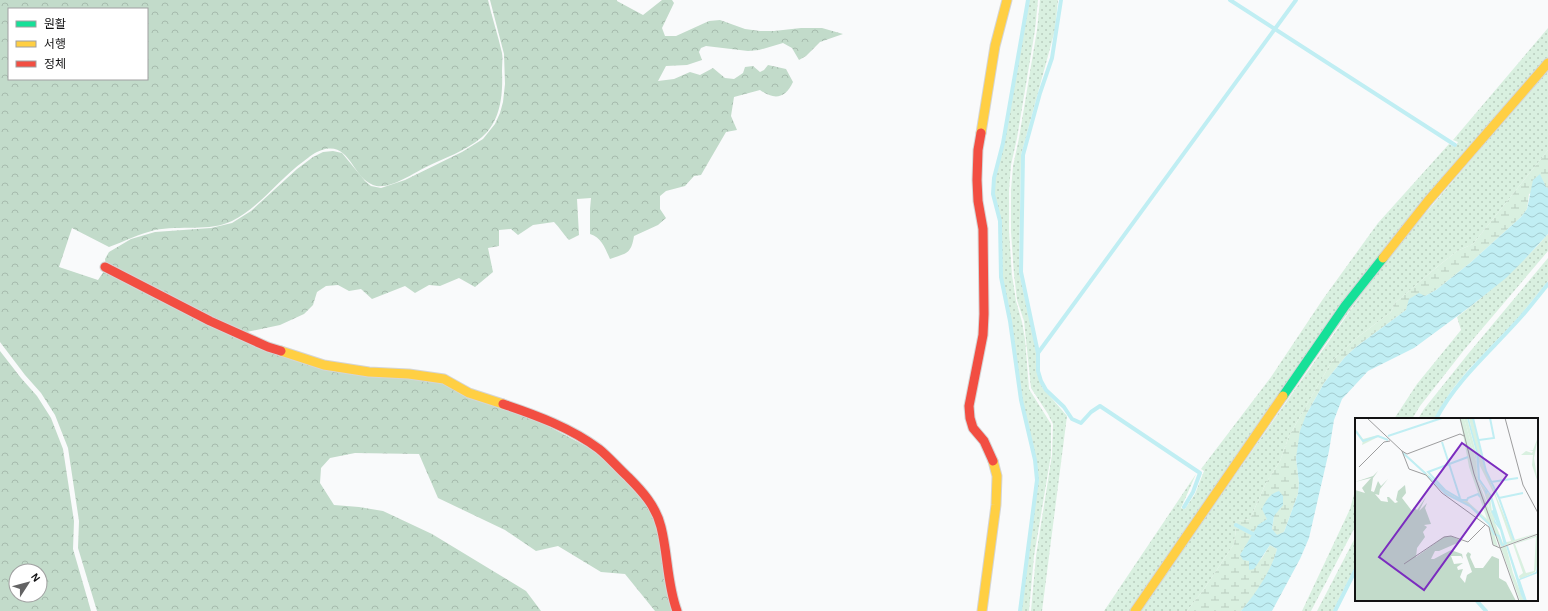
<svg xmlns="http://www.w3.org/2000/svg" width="1548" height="611" font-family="'Alegreya Sans','Noto Sans KR',sans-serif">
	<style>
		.grass { fill: url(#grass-dots) }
		.forest { fill: url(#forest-crowns); fill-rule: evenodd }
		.wetland { fill: url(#wetland-marsh) }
		.water { fill: url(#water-waves) }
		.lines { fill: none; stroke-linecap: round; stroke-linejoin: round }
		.stream { stroke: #c0eef3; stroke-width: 4 }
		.fast-casing { stroke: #d4d5d6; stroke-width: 11 }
		.slow-casing { stroke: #d4d5d6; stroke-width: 11 }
		.jam-casing { stroke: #d4d5d6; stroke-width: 11 }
		.fast { stroke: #16e098; stroke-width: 9 }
		.slow { stroke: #ffcf43; stroke-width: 9 }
		.jam { stroke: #f24e42; stroke-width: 9 }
		.inset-river { fill: none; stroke: #c0eef3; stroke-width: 2 }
		.inset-road { fill: none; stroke: #9d9d9e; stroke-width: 1 }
		.view { fill: #7b2cbf; fill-opacity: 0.15; stroke: #7b2cbf; stroke-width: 2 }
		.inset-edge { fill: none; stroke: #121213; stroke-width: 2 }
	</style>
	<defs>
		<pattern id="grass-dots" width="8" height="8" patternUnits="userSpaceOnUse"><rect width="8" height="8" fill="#d9f0e0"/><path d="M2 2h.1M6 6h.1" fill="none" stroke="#b9cdbf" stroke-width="1.8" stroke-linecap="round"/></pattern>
		<pattern id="forest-crowns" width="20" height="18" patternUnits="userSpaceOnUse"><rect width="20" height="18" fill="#c2dbca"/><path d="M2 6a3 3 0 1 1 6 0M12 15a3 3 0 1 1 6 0" fill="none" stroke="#a6bbad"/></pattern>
		<pattern id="wetland-marsh" width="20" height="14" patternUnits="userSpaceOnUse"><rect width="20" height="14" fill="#d9f0e0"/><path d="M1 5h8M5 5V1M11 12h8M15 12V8" fill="none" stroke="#b9cdbf"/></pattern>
		<pattern id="water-waves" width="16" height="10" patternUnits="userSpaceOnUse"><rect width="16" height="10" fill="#c0eef3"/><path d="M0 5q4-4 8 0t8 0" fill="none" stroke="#a4cbcf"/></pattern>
	</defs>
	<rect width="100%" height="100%" fill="#f9fafb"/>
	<path class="grass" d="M 1028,0 L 1038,0 L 1035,30 L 1017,138 L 1011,165 L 1009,190 L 1009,232 L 1012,275 L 1016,301 L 1022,322 L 1025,339 L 1029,389 L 1051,424 L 1051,455 L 1034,556 L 1029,611 L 1021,611 L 1038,480 L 1036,460 L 1022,400 L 1011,321 L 1002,277 L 1000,221 L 994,194 L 995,178 L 1004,144 Z
		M 1040,0 L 1058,0 L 1055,30 L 1021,155 L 1019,272 L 1037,352 L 1037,372 L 1042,387 L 1067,416 L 1042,611 L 1031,611 L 1036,556 L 1052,455 L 1053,424 L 1048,414 L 1031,388 L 1024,321 L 1017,300 L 1014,274 L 1011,232 L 1011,190 L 1013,166 L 1019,138 L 1037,30 Z
		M 1548,28 L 1548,58 L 1460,159 L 1131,611 L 1104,611 L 1196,474 L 1181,508 L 1185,509 L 1195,494 L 1204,471 L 1201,469 L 1271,377 L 1323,299 L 1378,223 L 1449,144 L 1455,147 L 1458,142 L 1453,140 Z
		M 1548,69 L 1548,150 L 1473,244 L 1457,251 L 1437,267 L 1395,303 L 1391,312 L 1354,340 L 1332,361 L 1289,436 L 1280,461 L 1266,483 L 1250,519 L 1237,521 L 1234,544 L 1204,589 L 1187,611 L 1140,611 L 1385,261 Z
		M 1548,234 L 1548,251 L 1464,350 L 1420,406 L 1412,419 L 1394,419 L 1417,384 L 1461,330 L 1457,317 C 1490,292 1521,265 1548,234 Z
		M 1548,258 L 1548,281 L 1519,317 L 1468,370 L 1451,391 L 1434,419 L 1418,419 L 1424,409 L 1468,354 Z
		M 1356,487 L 1356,525 L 1311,611 L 1302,611 L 1350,509 Z
		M 1356,536 L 1356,565 L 1333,611 L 1317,611 Z"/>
	<path class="forest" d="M 0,0 L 488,0 C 492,18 498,35 502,53 C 503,58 502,65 502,71 C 503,94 501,121 482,137 C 466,151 444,158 426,167 C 412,174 388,191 373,185 C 352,177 350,141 322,150 C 315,152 309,157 304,161 C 279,179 260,207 232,221 C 210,232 179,225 155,230 C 139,234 125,241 109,247 L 72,228 L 59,267 L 98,280 L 104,271 L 267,351 L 441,382 L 529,416 L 599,453 L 653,510 L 674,611 L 655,611 L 625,574 L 601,572 L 558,546 L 536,551 L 505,530 L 438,498 L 419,454 L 355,453 L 330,458 L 321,468 L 320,483 L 334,505 L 359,507 L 383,511 L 432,534 L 526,591 L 541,611 L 97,611 L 78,548 L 79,521 L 68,448 L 55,415 L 41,393 L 25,375 L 0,342 ZM 9,9 L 147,9 L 147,79 L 9,79 Z
		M 490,0 L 617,0 L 617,1 L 643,15 L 662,0 L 672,0 L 674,3 L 662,28 L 665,36 L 676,36 L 709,21 L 720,20 L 745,29 L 760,31 L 774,31 L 801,28 L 822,28 L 843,34 L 820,42 L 806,56 L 799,60 L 792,48 L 783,43 L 759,50 L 748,51 L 706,46 L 701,48 L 699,52 L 702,60 L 687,65 L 666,66 L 658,81 L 674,79 L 690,72 L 700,75 L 713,68 L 725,78 L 734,79 L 743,73 L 745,67 L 753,66 L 760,72 L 764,70 L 768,65 L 786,69 L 793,82 C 785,99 774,100 760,90 L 734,97 L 731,116 L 737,130 L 726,132 L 701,175 L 694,176 L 685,186 L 666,191 L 660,196 L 660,209 L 666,218 L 658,225 L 634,236 C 631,255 626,253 610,259 C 605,248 602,238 590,234 L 590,209 L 591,198 L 577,199 L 579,235 L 569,240 C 563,234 560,228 554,222 L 533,225 L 518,235 L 511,229 L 499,230 L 499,246 L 488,248 L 493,272 L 475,287 L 459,278 L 440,286 L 429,285 L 415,293 L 405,286 L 372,299 L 361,289 L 349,291 L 338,285 L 326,286 L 317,292 L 313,305 L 304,314 L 280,325 L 242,333 L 106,266 L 105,259 L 109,252 L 131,239 L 155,232 L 211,228 L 232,223 L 251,211 L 297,169 L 313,157 L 323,152 L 333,151 L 342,153 L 365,181 L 371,186 L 381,188 L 405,180 L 462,152 L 483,139 L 495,124 L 500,113 L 503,102 L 505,84 L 504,54 Z
		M 0,351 L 21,378 L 37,396 L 51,418 L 63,449 L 74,521 L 73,549 L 91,611 L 0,611 ZM 16,571 L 40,571 L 40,595 L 16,595 Z"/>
	<path class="wetland" d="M 1548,150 L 1548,188 L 1546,187 L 1529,194 L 1527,209 L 1521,217 L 1470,263 L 1436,290 L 1425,296 L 1356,347 L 1345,357 L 1324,383 L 1306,415 L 1296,458 L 1299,483 L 1298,494 L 1284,532 L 1277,536 L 1272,529 L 1274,516 L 1267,519 L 1240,555 L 1249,561 L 1249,570 L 1262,558 L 1270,545 L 1277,549 C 1272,571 1256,594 1241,611 L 1187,611 L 1204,589 L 1234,544 L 1237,521 L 1250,519 L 1266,483 L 1280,461 L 1289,436 L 1332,361 L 1354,340 L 1391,312 L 1395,303 L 1437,267 L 1457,251 L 1473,244 Z"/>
	<path class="water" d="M 1540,174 L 1546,187 L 1548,188 L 1548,234 L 1524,260 L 1506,278 L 1471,306 L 1414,348 L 1368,371 L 1342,399 L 1334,420 L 1329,451 L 1309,538 L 1300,559 L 1272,611 L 1241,611 C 1255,594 1272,570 1277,549 L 1270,545 L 1254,569 L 1249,570 L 1249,561 L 1243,560 L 1240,555 L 1258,525 L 1267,519 L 1262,509 C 1266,501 1269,494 1279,491 L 1283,496 L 1283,505 L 1274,516 L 1272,529 L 1277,535 L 1284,532 L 1298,494 L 1299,483 L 1296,458 L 1300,431 L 1306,415 L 1324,383 L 1345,357 L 1356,347 L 1406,310 L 1409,299 L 1419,293 L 1425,296 L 1436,290 L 1470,263 L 1521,217 L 1527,209 L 1533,180 Z"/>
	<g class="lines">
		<path class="stream" d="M 1061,0 L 1052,58 L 1040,93 L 1023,155 L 1021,272 L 1038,353 L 1038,371 L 1041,381 L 1046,390 L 1064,407 L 1072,419 L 1081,423 L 1091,412 L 1100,406 L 1200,473 L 1193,492 L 1184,507
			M 1230,0 L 1455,145
			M 1038,353 L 1296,0
			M 1436,419 C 1457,379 1491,351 1521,317 C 1530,307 1539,295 1548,284
			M 1236,525 L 1253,534
			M 1476,600 L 1486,611
			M 1020,611 L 1037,480 L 1035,460 L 1021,400 L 1010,321 L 1001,277 L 1000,221 L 993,194 L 994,178 L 1003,143 L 1028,0
			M 1335,611 L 1356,569"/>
		<g class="fast-casing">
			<path id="fast" d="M 1283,396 L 1345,306 L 1383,258"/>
		</g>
		<g class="slow-casing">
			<path id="slow" d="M 981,133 L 995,46 L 1007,0
				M 1383,258 L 1428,201 L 1548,63
				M 281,351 L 324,365 L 369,372 L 409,374 L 444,379 L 469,393 L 503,404
				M 982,611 L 996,505 L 997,476 L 993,461
				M 1135,611 L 1283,396"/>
		</g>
		<g class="jam-casing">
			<path id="jam" d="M 981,133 L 978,150 L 977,180 L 978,201 L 983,229 L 984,314 L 983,335 L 969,406 L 970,418 L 973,428 L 984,441 L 993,461
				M 105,267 L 210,321 L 268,347 L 281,351
				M 503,404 C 536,415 571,428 599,449 C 609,457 618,468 628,477 C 642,491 656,506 661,527 C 668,555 667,584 677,611"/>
		</g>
		<use href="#fast" class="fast"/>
		<use href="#slow" class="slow"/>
		<use href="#jam" class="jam"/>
	</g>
	<g transform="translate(1355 418)">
		<rect width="183" height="183" fill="#f9fafb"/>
		<path d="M 105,0 L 109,0 L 121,43 L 122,60 L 148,125 L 156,123 L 140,78 L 125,48 L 114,0 L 118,0 L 131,53 L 159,122 L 183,115 L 146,129 L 137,109 L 143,129 L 138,126 L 134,106 L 115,88 L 91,76 L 48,34 L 90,72 L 100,79 L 112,83 L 132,101 L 114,49 ZM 0,10 L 8,21 L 23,17 L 34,22 L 23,19 L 7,27 L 8,23 ZM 183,19 L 179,40 L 183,65 L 177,47 L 178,37 L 166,37 L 171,33 L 177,35 L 178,33 L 174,32 L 178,32 ZM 183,117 L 183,154 L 182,148 L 180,154 L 165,161 L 164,158 L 168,155 L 158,126 ZM 181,119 L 179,153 L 171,155 L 160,126 ZM 151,128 L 158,155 L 169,183 L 165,183 L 146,130 Z" fill="#d9f0e0" fill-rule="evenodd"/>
		<path d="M 23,53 L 18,60 L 16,73 L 19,74 L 23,63 L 26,68 L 33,61 L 25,71 L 24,77 L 20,76 L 26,83 L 33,84 L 32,79 L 34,79 L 40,85 L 43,84 L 41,82 L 43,73 L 50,67 L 51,75 L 47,80 L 57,93 L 59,89 L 62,92 L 71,79 L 64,93 L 72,85 L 70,90 L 76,106 L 69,107 L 72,109 L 68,114 L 70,119 L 62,130 L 61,139 L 89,119 L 96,118 L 107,123 L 84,133 L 80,133 L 76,141 L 79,141 L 96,132 L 107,136 L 108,141 L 106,138 L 96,138 L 99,146 L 108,145 L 102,149 L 103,152 L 108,151 L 105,159 L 110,165 L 112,157 L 117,154 L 111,137 L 113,134 L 116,136 L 115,139 L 120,150 L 128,150 L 137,138 L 144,141 L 144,160 L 151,164 L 161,183 L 0,183 L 0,72 L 10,75 L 7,70 L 16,60 L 0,64 L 18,58 Z" fill="#c2dbca"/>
		<path d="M 109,0 L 112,0 L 121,35 L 123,62 L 132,73 L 131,77 L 133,74 L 135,78 L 137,94 L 142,106 L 140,101 L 139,104 L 147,121 L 139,104 L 129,74 L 122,60 L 121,43 Z" fill="#d9f0e0"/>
		<path d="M 112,0 L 114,1 L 124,38 L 125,61 L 137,78 L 152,126 L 149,127 L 145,112 L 139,104 L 139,101 L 142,106 L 136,93 L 138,92 L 135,78 L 133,74 L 131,77 L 129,71 L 132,73 L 123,62 L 121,34 ZM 151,128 L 153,128 L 164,161 L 181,154 L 183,139 L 183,155 L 165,162 L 172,183 L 169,183 L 166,177 Z" fill="#c0eef3"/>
		<path class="inset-river" d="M 118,0 L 131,53 L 144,80 L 159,122M 0,12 L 8,23 L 23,18 L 33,22M 33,18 L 87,0M 124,22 L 139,20 L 135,0M 87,24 L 105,80M 48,35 L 71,56M 113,39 L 73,54 L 90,72 L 107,82 L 112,82 L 113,80 L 123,76 L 125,79M 73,58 L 91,76 L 115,88 L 134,106 L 139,116 L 144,118 L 147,127 L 149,127M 136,64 L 163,60M 144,80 L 168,75"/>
		<path class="inset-road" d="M 12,0 L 47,33 L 54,51 L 71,57 L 87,75 L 134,109 L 138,127 L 145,130 L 183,116M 105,0 L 119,56 L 164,183M 150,0 L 168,67 L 183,95M 47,33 L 52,36 L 105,16 L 109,18M 4,49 L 29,24 L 35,23M 49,146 L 89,119 L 96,118 L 113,124 L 130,107"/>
		<path class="view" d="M 107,25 L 152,57 L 69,172 L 24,139 Z"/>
		<rect width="183" height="183" class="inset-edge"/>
	</g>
	<rect x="8" y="8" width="140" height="72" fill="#ffffff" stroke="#a0a0a1"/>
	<rect x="16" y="21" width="20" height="6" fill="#16e098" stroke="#a0a0a1"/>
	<text x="44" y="28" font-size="12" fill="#121213">원활</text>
	<rect x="16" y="41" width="20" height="6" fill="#ffcf43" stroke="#a0a0a1"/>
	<text x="44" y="48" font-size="12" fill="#121213">서행</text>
	<rect x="16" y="61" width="20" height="6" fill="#f24e42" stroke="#a0a0a1"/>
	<text x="44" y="68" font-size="12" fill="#121213">정체</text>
	<g transform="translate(28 583) rotate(54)"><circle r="19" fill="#ffffff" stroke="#a0a0a1"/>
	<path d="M0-3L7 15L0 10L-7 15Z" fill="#636364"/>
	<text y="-6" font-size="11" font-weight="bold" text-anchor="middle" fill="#121213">N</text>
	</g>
</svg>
